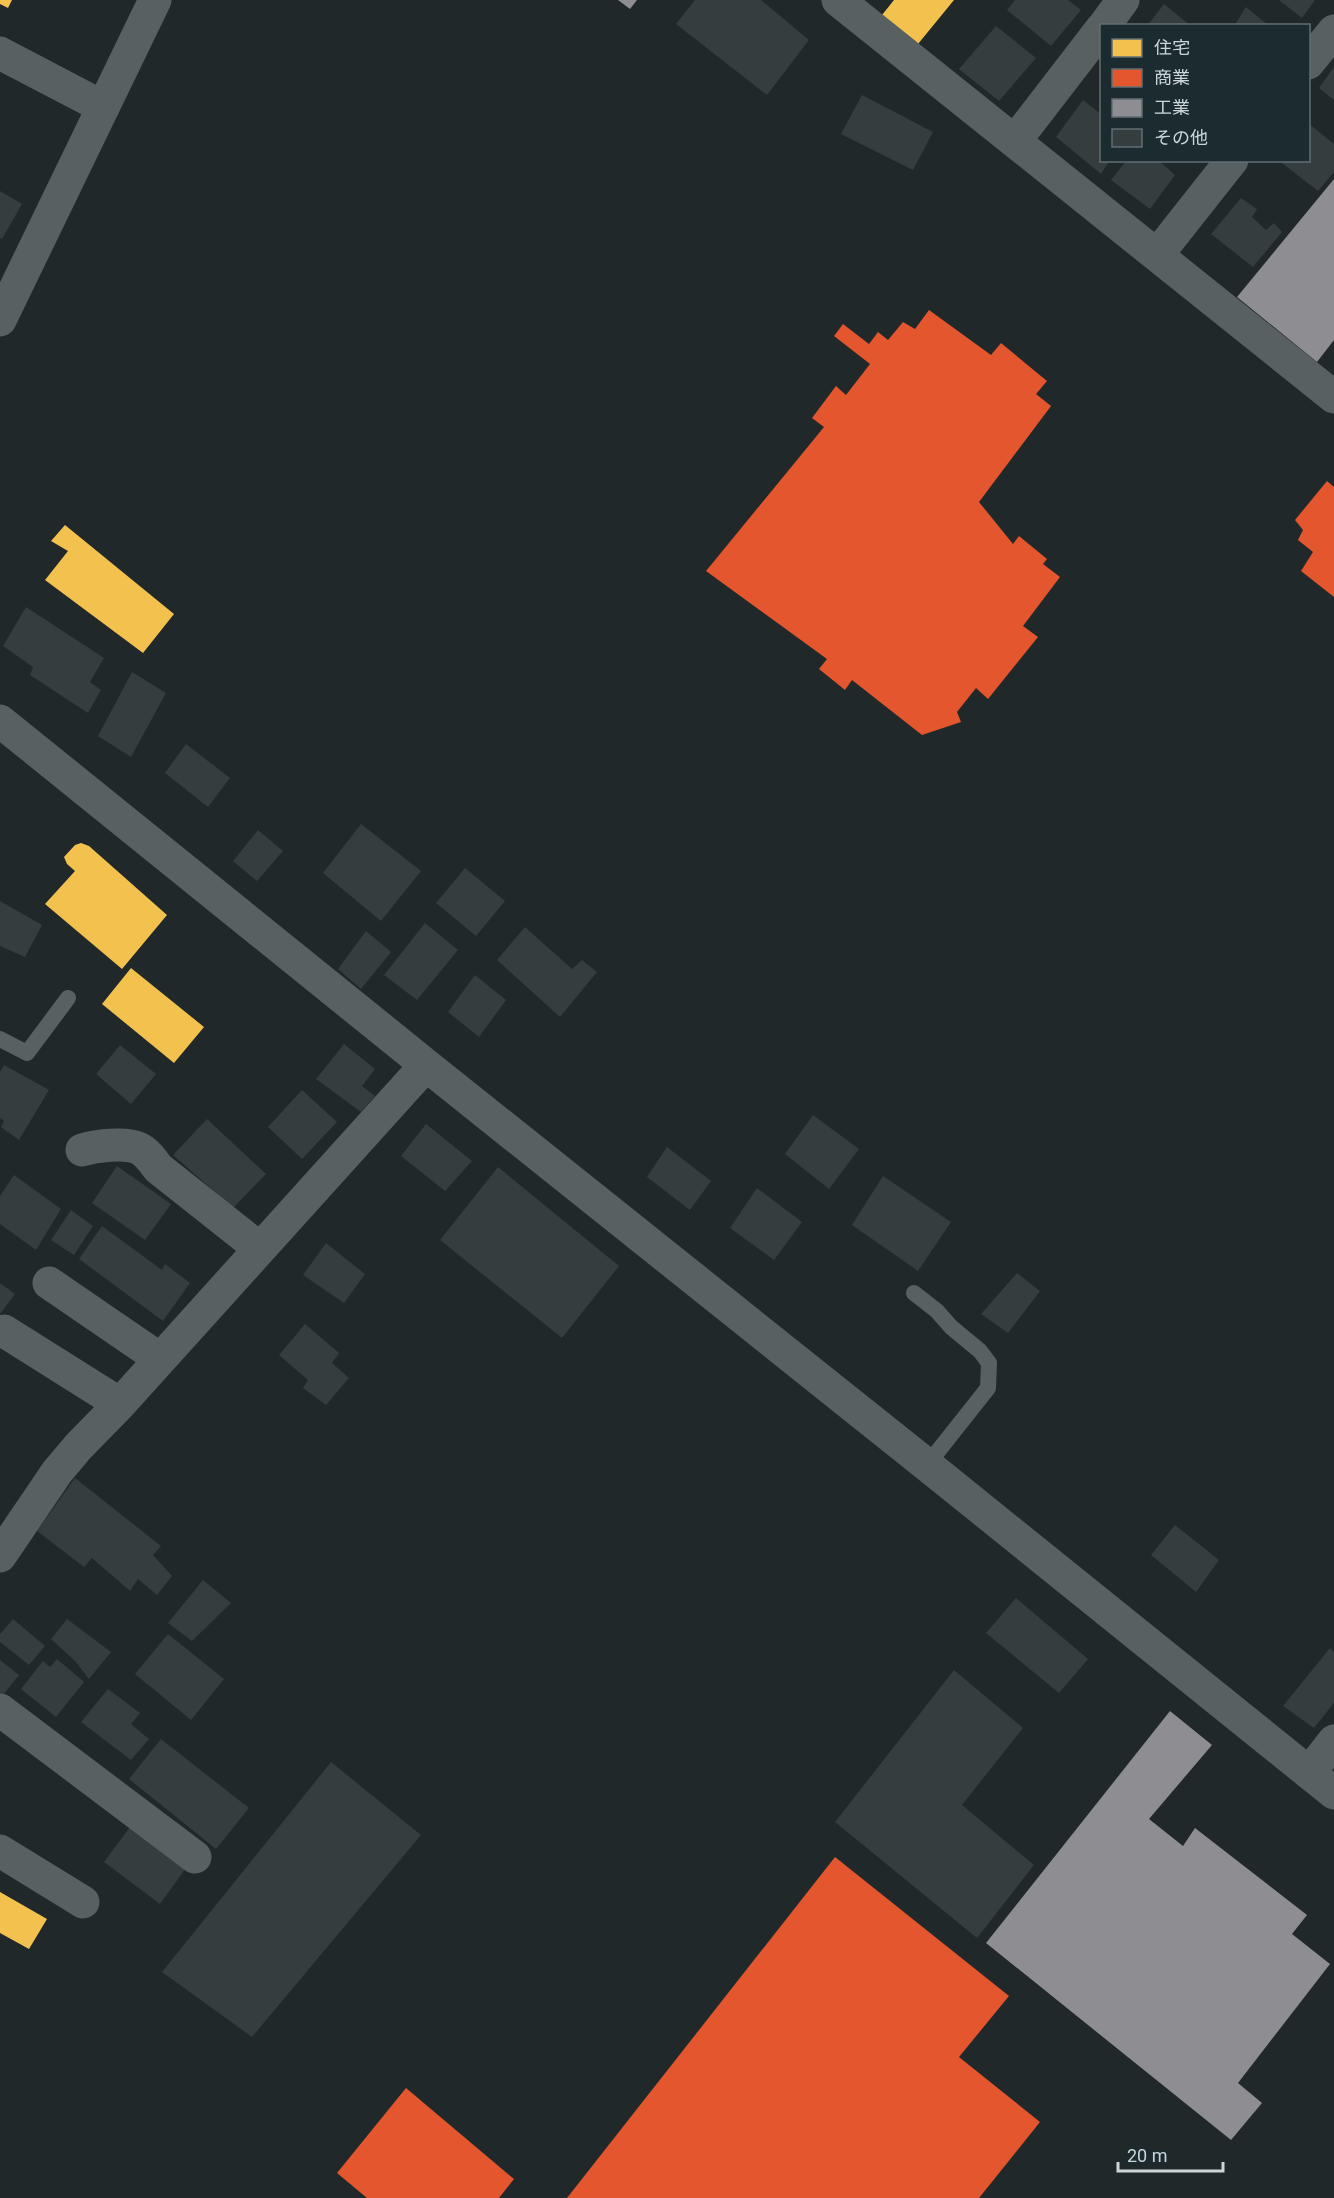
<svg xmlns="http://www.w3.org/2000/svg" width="1334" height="2198" font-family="Roboto,'Noto Sans JP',sans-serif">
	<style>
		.homes { fill: #f2c14e }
		.shops { fill: #e4572e }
		.industry { fill: #8d8d92 }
		.building { fill: #363d3f }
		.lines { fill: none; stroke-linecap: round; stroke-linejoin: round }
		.lane { stroke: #596062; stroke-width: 16 }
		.street { stroke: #596062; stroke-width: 33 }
		.secondary { stroke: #596062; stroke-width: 33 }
	</style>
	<rect width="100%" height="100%" fill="#20282a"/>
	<path class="homes" d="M 0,0 L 12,0 L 8,8 L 0,4 Z
		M 894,0 L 954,0 L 918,44 L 882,15 Z
		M 65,525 L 174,614 L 143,653 L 45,580 L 68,551 L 51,541 Z
		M 81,843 L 89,846 L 167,915 L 122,969 L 45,904 L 75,871 L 67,864 L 64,857 L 75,845 Z
		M 131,968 L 204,1027 L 174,1063 L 102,1004 Z
		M 0,1892 L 47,1919 L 29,1949 L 0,1933 Z"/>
	<path class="shops" d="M 929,310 L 991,355 L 1001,343 L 1047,381 L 1036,394 L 1051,406 L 979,502 L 1013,544 L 1019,536 L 1047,559 L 1043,564 L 1060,577 L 1023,626 L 1038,637 L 988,699 L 976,688 L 957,712 L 961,722 L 922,735 L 852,680 L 845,690 L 819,669 L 827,659 L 706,571 L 824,427 L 812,418 L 836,386 L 846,395 L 870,364 L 834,336 L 843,324 L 869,344 L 878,332 L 888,340 L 903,322 L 915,329 Z
		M 1327,481 L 1334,487 L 1334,597 L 1301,571 L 1313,552 L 1298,540 L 1303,530 L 1295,520 Z
		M 835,1857 L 1009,1996 L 959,2057 L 1040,2122 L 979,2198 L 567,2198 Z
		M 406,2088 L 514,2179 L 499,2198 L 367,2198 L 337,2173 Z"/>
	<path class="industry" d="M 618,0 L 637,0 L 630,9 Z
		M 1334,179 L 1334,340 L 1317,362 L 1237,297 Z
		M 1170,1711 L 1212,1745 L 1149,1819 L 1183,1846 L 1195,1828 L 1307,1915 L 1292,1934 L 1330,1964 L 1238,2083 L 1262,2103 L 1231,2140 L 986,1943 Z"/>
	<path class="building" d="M 695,0 L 761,0 L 809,40 L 767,95 L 676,24 Z
		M 1015,0 L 1068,0 L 1081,10 L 1051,46 L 1007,10 Z
		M 1279,0 L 1315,0 L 1302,18 Z
		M 1164,4 L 1191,26 L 1147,26 Z
		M 1246,7 L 1269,26 L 1234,26 Z
		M 996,26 L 1036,58 L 999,101 L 959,69 Z
		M 1334,67 L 1334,100 L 1319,88 Z
		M 862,95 L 933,132 L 913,170 L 841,134 Z
		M 1083,100 L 1102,115 L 1102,160 L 1110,160 L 1101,174 L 1056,137 Z
		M 1308,123 L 1334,144 L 1334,172 L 1318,191 L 1278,160 L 1308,160 Z
		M 1127,160 L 1158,160 L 1175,175 L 1150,209 L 1111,180 Z
		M 0,191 L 22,204 L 2,239 L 0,238 Z
		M 1241,198 L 1257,209 L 1252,217 L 1266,230 L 1274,223 L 1282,232 L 1253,267 L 1211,234 Z
		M 26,607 L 104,658 L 90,682 L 101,690 L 88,713 L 30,675 L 33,667 L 3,646 Z
		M 132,672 L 166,693 L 131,757 L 98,736 Z
		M 186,744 L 230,778 L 208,807 L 165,773 Z
		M 361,824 L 421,871 L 381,921 L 323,873 Z
		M 258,830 L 283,851 L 257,881 L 233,861 Z
		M 465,868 L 505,901 L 476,936 L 436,903 Z
		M 0,901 L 42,925 L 25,957 L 0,946 Z
		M 425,923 L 458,950 L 417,1000 L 384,975 Z
		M 525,927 L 572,969 L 582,960 L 597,972 L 560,1017 L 497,960 Z
		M 366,931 L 391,952 L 361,989 L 338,969 Z
		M 475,975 L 506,1000 L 479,1037 L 448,1012 Z
		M 344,1044 L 375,1069 L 362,1086 L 375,1096 L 361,1112 L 316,1079 Z
		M 120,1045 L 156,1074 L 131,1104 L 96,1074 Z
		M 4,1065 L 49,1090 L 19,1140 L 1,1127 L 4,1121 L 0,1118 L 0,1072 Z
		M 302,1090 L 337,1122 L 302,1159 L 268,1127 Z
		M 813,1115 L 859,1149 L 829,1189 L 785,1154 Z
		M 207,1119 L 266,1174 L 233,1208 L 173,1155 Z
		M 426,1124 L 472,1161 L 445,1191 L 401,1156 Z
		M 667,1147 L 711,1181 L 690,1210 L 647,1177 Z
		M 117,1166 L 171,1204 L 145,1240 L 92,1203 Z
		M 498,1167 L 619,1266 L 562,1338 L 440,1240 Z
		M 14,1175 L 61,1209 L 36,1250 L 0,1224 L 0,1196 Z
		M 883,1176 L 951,1222 L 918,1271 L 852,1225 Z
		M 757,1188 L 802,1222 L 774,1260 L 730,1228 Z
		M 71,1210 L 93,1226 L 74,1255 L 51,1240 Z
		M 102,1226 L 162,1270 L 165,1264 L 190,1283 L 163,1321 L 79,1259 Z
		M 326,1243 L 365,1274 L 344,1303 L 303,1275 Z
		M 1017,1273 L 1040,1291 L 1008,1333 L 981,1314 Z
		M 0,1283 L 15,1294 L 0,1314 Z
		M 305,1324 L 339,1353 L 332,1363 L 349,1378 L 326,1405 L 303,1388 L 308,1380 L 279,1355 Z
		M 75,1478 L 161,1546 L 153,1555 L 172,1576 L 157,1595 L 138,1579 L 130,1591 L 92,1558 L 84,1567 L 37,1531 Z
		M 1175,1525 L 1219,1560 L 1196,1592 L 1151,1555 Z
		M 203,1580 L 231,1603 L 192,1641 L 168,1623 Z
		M 1016,1598 L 1088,1659 L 1059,1693 L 986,1633 Z
		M 13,1619 L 45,1646 L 29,1665 L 0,1642 L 0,1634 Z
		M 67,1619 L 111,1652 L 89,1679 L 75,1661 L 51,1639 Z
		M 168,1634 L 224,1679 L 191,1720 L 135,1674 Z
		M 1330,1648 L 1334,1652 L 1334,1703 L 1314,1728 L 1283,1706 Z
		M 57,1659 L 84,1682 L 56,1717 L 21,1689 L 43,1661 L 50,1667 Z
		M 0,1660 L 19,1675 L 2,1696 L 0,1694 Z
		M 954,1670 L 1023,1728 L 962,1805 L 1034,1865 L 977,1938 L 835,1822 Z
		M 108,1689 L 140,1713 L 131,1724 L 149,1739 L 131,1760 L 81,1722 Z
		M 161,1739 L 249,1808 L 216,1849 L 129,1779 Z
		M 331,1762 L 421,1835 L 252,2037 L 162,1972 Z
		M 130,1827 L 186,1868 L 160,1904 L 104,1862 Z"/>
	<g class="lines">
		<path class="lane" d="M 0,1039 L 27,1053 L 68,998
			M 914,1293 L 937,1311 L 951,1327 L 980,1351 L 989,1363 L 988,1388 L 927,1465"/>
		<path class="street" d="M 838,0 L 1334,397
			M 1104,26 L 1123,0
			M 0,53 L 103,107
			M 1308,63 L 1334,31
			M 1015,141 L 1102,28
			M 1157,255 L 1232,160
			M 0,721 L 426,1065 L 927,1465 L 1334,1793
			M 82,1150 C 95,1146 125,1142 138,1148 C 147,1152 153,1161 158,1168 L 259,1248
			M 49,1283 L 160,1359
			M 4,1331 L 120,1404
			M 0,1556 L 57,1472 L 78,1447 L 120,1404 L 426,1065
			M 0,1710 L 195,1857
			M 1309,1773 L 1334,1741
			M 0,1851 L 83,1902"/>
		<path class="secondary" d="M 0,320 L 155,0"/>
	</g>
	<rect x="1100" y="24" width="210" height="138" fill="#1b2b2f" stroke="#626f73" stroke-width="1.5"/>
	<rect x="1112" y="39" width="30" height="18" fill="#f2c14e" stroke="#626f73" stroke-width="1.5"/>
	<text x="1154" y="54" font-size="18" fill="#ccd6d8">住宅</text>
	<rect x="1112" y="69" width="30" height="18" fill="#e4572e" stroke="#626f73" stroke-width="1.5"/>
	<text x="1154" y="84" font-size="18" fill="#ccd6d8">商業</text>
	<rect x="1112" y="99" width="30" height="18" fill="#8d8d92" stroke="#626f73" stroke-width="1.5"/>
	<text x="1154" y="114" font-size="18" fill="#ccd6d8">工業</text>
	<rect x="1112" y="129" width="30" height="18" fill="#363d3f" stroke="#626f73" stroke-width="1.5"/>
	<text x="1154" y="144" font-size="18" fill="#ccd6d8">その他</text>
	<path d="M1118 2162v9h105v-9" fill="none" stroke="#ccd6d8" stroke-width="3"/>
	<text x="1127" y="2162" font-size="18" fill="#ccd6d8" stroke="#1b2b2f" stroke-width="4.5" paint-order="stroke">20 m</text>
</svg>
